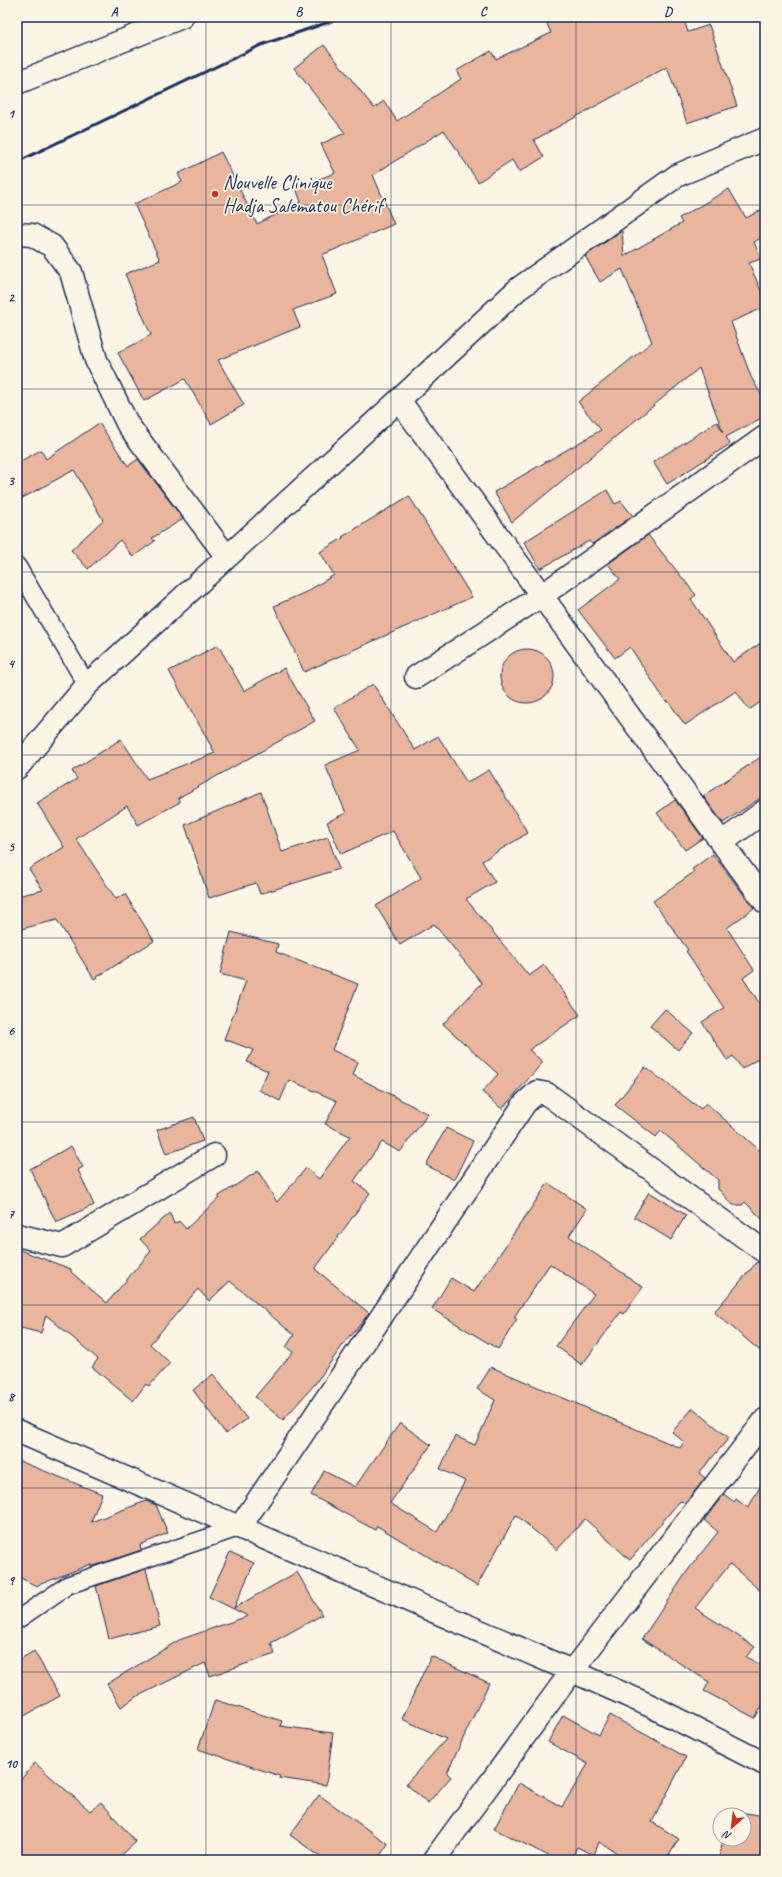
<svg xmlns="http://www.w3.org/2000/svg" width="782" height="1877" font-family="Caveat,sans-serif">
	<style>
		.building { fill: #e9b59c; stroke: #1b2f5e }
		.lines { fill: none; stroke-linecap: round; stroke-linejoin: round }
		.lane-casing { stroke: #1b2f5e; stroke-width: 20 }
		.street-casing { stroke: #1b2f5e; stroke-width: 25 }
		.lane { stroke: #fcf5e5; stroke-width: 17 }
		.street { stroke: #fcf5e5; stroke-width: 22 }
		.rail { stroke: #1b2f5e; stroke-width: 3 }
		.grid { fill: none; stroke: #1b2f5e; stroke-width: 1; stroke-opacity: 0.55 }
		.poi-dot { fill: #c8321e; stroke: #fcf5e5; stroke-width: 1.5 }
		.labels { text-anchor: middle; stroke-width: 3.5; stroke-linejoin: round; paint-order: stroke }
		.poi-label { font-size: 20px; fill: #1b2f5e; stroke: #fcf5e5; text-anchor: start }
		.neatline { fill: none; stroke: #1b2f5e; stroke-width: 1.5 }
		.grid-label { font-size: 13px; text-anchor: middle; font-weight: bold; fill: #1b2f5e }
	</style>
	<rect width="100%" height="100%" fill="#fcf5e5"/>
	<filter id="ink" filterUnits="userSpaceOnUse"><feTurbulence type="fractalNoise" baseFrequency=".025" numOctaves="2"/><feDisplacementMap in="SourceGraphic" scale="8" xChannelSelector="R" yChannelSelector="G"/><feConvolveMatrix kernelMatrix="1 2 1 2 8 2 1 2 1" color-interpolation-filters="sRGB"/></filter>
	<g filter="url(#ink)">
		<path class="building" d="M 561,17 L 683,17 L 688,32 L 709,25 L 737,106 L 687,123 L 667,67 L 534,140 L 544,157 L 519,172 L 512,160 L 478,182 L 444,130 L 373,175 L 394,224 L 322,255 L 337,294 L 293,310 L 300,327 L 218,360 L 244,405 L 211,424 L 185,379 L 144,401 L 118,353 L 151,335 L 125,274 L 160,260 L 134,204 L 182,182 L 178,174 L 221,152 L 257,224 L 301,202 L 296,188 L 335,173 L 321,144 L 345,133 L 294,68 L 324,45 L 374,108 L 384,101 L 397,121 L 461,79 L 456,71 L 491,51 L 496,59 L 551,33 L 547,24 Z
			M 729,189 L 746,218 L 765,208 L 765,236 L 754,242 L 761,259 L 749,263 L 765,300 L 765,307 L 731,322 L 751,377 L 765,401 L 765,416 L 726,437 L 730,444 L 667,484 L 653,462 L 717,422 L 723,432 L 699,368 L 512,522 L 494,492 L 601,430 L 578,402 L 652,342 L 622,269 L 600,282 L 585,256 L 622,231 L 624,256 L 682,223 L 679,218 Z
			M 99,423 L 128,466 L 138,459 L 183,519 L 152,538 L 155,541 L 133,557 L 120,540 L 88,569 L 71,550 L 103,520 L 74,470 L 17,501 L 17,463 L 41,450 L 46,459 Z
			M 607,490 L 615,504 L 621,501 L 633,516 L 592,544 L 589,541 L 540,569 L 524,542 Z
			M 409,496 L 472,597 L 304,672 L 274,606 L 306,592 L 334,575 L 320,552 L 343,538 L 342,537 Z
			M 648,535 L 696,595 L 691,599 L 733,662 L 765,640 L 765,699 L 749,710 L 736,691 L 685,725 L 668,701 L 666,702 L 630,647 L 615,658 L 578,610 L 620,579 L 608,564 Z
			M 218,645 L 244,691 L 284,668 L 315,721 L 178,798 L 180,802 L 138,825 L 127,806 L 76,839 L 116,899 L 125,894 L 154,941 L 94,979 L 57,920 L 17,930 L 17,896 L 43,890 L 29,869 L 64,847 L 37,803 L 77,779 L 72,771 L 121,739 L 147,779 L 215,753 L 169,671 Z
			M500 676a27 27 0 1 1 54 0a27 27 0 1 1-54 0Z
			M 373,684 L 415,750 L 438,736 L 467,783 L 489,770 L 528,833 L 482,861 L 495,882 L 466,899 L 529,976 L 544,965 L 580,1015 L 529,1050 L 543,1062 L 502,1109 L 482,1092 L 498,1074 L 443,1024 L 482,983 L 434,924 L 400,945 L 376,906 L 421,878 L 393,831 L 341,854 L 327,822 L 346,813 L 325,765 L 360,750 L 334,708 Z
			M 765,754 L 765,795 L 723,823 L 703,796 Z
			M 261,792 L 282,852 L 328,837 L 339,869 L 260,894 L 256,883 L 209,898 L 185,825 Z
			M 675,800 L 703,838 L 685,850 L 657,813 Z
			M 713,854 L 754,908 L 727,928 L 754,970 L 743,978 L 765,1012 L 765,1054 L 742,1069 L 733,1056 L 727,1060 L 702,1022 L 724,1008 L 686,951 L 688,950 L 653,901 L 694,872 L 692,869 Z
			M 231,932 L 278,944 L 276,952 L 358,984 L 332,1050 L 358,1062 L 353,1075 L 428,1114 L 400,1152 L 382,1142 L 354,1181 L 370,1193 L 315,1269 L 369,1313 L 351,1336 L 350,1335 L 315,1384 L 283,1420 L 255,1397 L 293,1352 L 286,1347 L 294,1335 L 230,1281 L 209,1301 L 198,1289 L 150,1344 L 170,1363 L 149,1386 L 146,1384 L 133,1401 L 92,1367 L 98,1359 L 46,1315 L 41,1333 L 17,1327 L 17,1249 L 71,1269 L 71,1272 L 107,1303 L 151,1251 L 140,1239 L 170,1213 L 174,1224 L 179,1221 L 186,1229 L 219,1198 L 219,1196 L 258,1171 L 277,1202 L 306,1168 L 319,1179 L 350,1136 L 325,1124 L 337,1101 L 289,1080 L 280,1101 L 259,1090 L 268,1071 L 247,1062 L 253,1050 L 224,1039 L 246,981 L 220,974 Z
			M 665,1009 L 693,1033 L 678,1050 L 650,1026 Z
			M 645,1067 L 701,1109 L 706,1103 L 765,1155 L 765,1222 L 745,1202 L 742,1205 L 733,1205 L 718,1189 L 718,1180 L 661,1131 L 656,1137 L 615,1105 Z
			M 194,1117 L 203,1141 L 166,1154 L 157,1130 Z
			M 446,1128 L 473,1141 L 454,1180 L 426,1165 Z
			M 71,1146 L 83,1167 L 78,1170 L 94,1205 L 56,1222 L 30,1169 Z
			M 548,1183 L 587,1209 L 569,1236 L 643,1287 L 624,1314 L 621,1312 L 582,1365 L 556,1346 L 594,1294 L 550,1264 L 514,1317 L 517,1319 L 498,1349 L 432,1309 L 451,1278 L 474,1292 Z
			M 649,1192 L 686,1215 L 671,1240 L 634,1217 Z
			M 757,1262 L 765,1264 L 765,1355 L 714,1312 Z
			M 491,1367 L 680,1448 L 684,1442 L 672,1432 L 693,1408 L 729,1438 L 699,1473 L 705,1478 L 685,1504 L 682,1501 L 679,1502 L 630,1560 L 585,1519 L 557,1550 L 516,1515 L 477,1586 L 377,1526 L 375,1530 L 311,1495 L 324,1471 L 355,1487 L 400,1423 L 431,1445 L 390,1503 L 437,1532 L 465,1481 L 440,1469 L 455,1436 L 475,1445 L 495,1400 L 477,1389 Z
			M 213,1374 L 247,1419 L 226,1434 L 193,1390 Z
			M 17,1460 L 102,1494 L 91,1522 L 146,1501 L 156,1505 L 168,1533 L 140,1545 L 141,1550 L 91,1567 L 91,1564 L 36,1586 L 17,1576 Z
			M 765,1478 L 765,1595 L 730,1564 L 695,1608 L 755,1647 L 746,1657 L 765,1667 L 765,1701 L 755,1718 L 704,1691 L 709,1682 L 642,1639 L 688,1570 L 718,1532 L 704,1520 L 724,1494 L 734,1502 L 736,1499 L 748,1508 Z
			M 230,1552 L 254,1563 L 234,1608 L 297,1572 L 322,1615 L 271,1643 L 275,1654 L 210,1676 L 205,1663 L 136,1697 L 121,1707 L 107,1684 L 179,1640 L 248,1616 L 209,1597 Z
			M 146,1569 L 160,1626 L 109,1639 L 96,1586 Z
			M 34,1651 L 60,1696 L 17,1720 L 17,1661 Z
			M 431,1656 L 489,1683 L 447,1773 L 451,1777 L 428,1803 L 406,1784 L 446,1739 L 402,1719 Z
			M 215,1700 L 282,1721 L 280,1726 L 333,1733 L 326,1785 L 279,1778 L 280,1776 L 198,1749 Z
			M 563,1715 L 599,1735 L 610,1715 L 686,1757 L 652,1822 L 679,1839 L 666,1860 L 629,1860 L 599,1842 L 594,1855 L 577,1847 L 571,1860 L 557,1860 L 494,1829 L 519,1783 L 562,1807 L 588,1764 L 548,1742 Z
			M 35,1763 L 90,1811 L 101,1802 L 136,1842 L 116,1860 L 17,1860 L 17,1784 Z
			M 319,1795 L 388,1844 L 377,1860 L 325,1860 L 290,1835 Z
			M 727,1810 L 765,1816 L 765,1860 L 719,1860 L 723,1839 L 744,1839 L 744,1815 L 726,1815 Z"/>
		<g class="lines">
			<g class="lane-casing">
				<path id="lane" d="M 17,566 L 87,685
					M 17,1620 L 68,1585 L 240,1527"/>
			</g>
			<g class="street-casing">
				<path id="street" d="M 17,83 L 182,17
					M 17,234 L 32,235 L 52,246 L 71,272 L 96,360 L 128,425 L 227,557
					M 399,400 L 765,902
					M 416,677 L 541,596 L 765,437
					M 17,768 L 87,685 L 399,400 L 518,289 L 678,175 L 765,139
					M 721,843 L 765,811
					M 17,1235 L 62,1246 L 214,1155
					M 17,1431 L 572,1671 L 651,1706 L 765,1764
					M 240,1527 L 525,1103 L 537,1092 L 547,1094 L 765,1252
					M 434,1860 L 572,1671 L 765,1420"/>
			</g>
			<use href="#lane" class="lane"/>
			<use href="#street" class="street"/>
			<path class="rail" d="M 17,162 L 261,45 L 344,17"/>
		</g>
	</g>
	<path class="grid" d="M 206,17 L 206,1860M 391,17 L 391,1860M 576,17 L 576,1860M 17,205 L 765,205M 17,389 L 765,389M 17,572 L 765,572M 17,755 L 765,755M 17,938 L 765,938M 17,1122 L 765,1122M 17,1305 L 765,1305M 17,1488 L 765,1488M 17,1672 L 765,1672"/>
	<circle class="poi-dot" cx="215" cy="194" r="4"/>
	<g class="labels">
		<g class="poi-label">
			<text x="223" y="189">Nouvelle Clinique<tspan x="223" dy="23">Hadja Salematou Chérif</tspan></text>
		</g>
	</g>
	<rect width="782" height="1877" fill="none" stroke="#fcf5e5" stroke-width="44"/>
	<g transform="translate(732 1827) rotate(208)"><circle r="19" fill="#fcf5e5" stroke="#a2a6af"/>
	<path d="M0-3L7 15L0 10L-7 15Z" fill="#c8321e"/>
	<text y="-6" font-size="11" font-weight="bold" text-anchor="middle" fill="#1b2f5e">N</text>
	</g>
	<rect x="22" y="22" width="738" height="1833" class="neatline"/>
	<g class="grid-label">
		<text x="114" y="16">A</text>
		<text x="299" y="16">B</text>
		<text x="483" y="16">C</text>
		<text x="668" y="16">D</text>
		<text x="11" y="118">1</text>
		<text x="11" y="302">2</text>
		<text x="11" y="485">3</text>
		<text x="11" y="668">4</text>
		<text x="11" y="851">5</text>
		<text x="11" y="1035">6</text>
		<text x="11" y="1218">7</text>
		<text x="11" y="1401">8</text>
		<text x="11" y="1585">9</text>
		<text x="11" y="1768">10</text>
	</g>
</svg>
